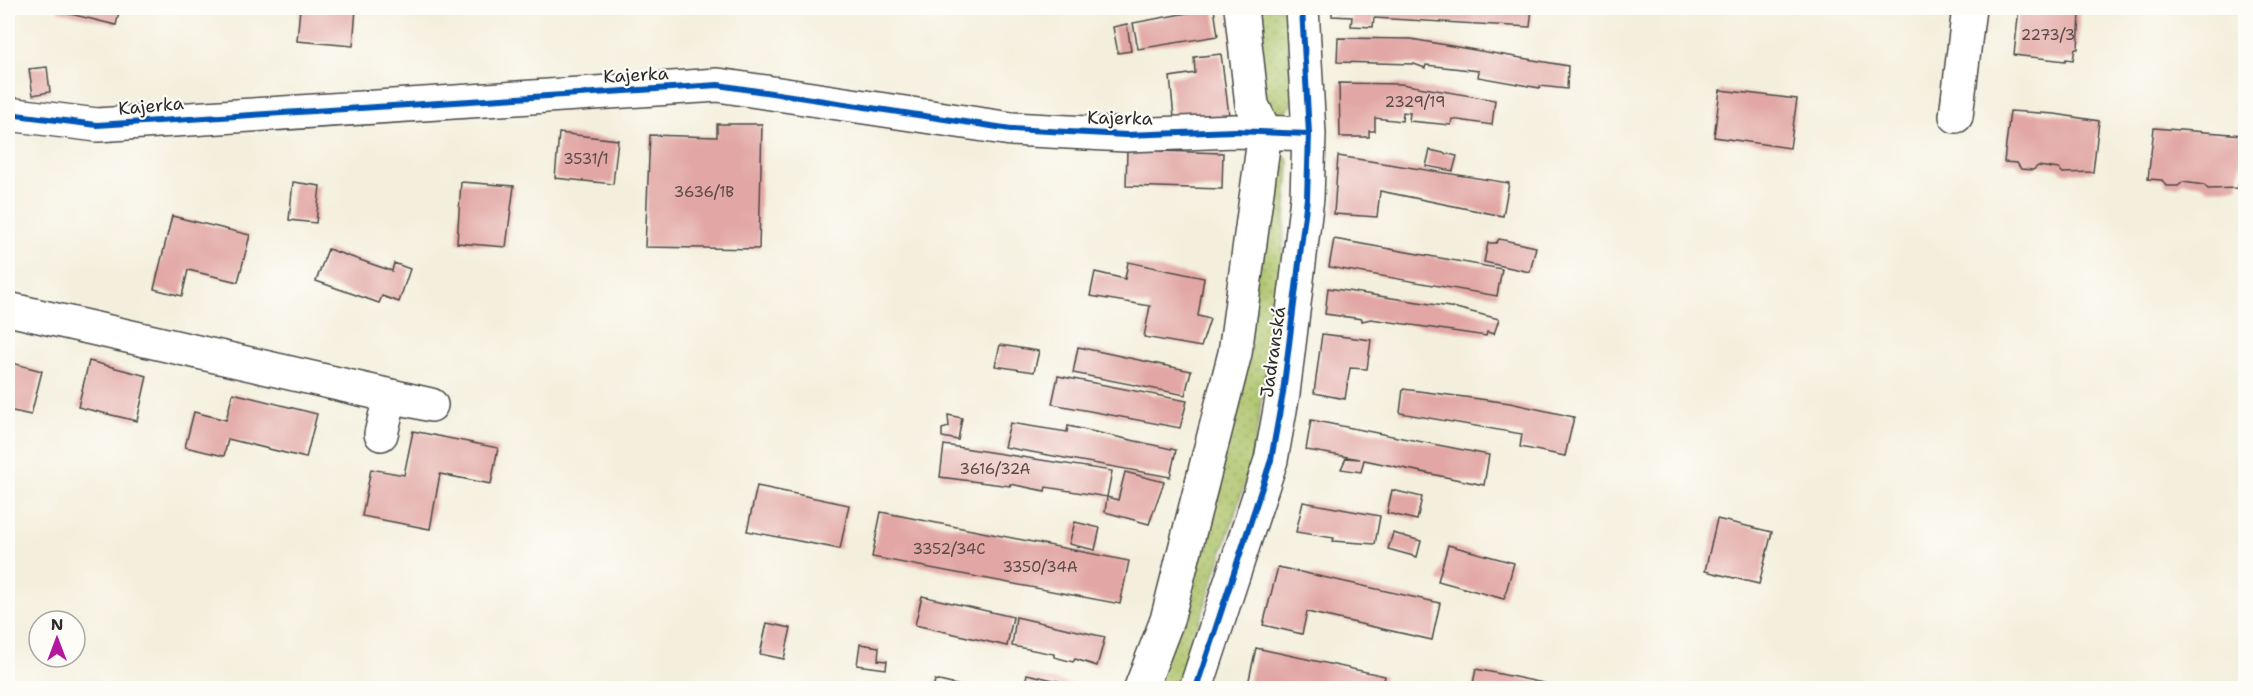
<svg xmlns="http://www.w3.org/2000/svg" width="2253" height="696" font-family="'Shantell Sans',sans-serif">
	<style>
		.grass { fill: url(#grass-dots); stroke: #6b7649; stroke-width: 1.5 }
		.building { fill: #e2a7a4 }
		.lines { fill: none; stroke-linecap: round; stroke-linejoin: round }
		.minor-casing { stroke: #494846; stroke-width: 36 }
		.minor { stroke: #fff; stroke-width: 33 }
		.cycleway-casing { stroke: #fdfcf7; stroke-width: 10 }
		.cycleway { stroke: #0057b8; stroke-width: 6 }
		.labels { text-anchor: middle; stroke-width: 4.5; stroke-linejoin: round; paint-order: stroke }
		.number-label { font-size: 15px; fill: #594a49 }
		.street-label { font-size: 18px; fill: #2b2b2b; stroke: #fdfcf7 }
	</style>
	<defs>
		<pattern id="grass-dots" width="8" height="8" patternUnits="userSpaceOnUse" patternTransform="scale(1.5)"><rect width="8" height="8" fill="#abc267"/><path d="M2 2h.1M6 6h.1" fill="none" stroke="#8b9e55" stroke-width="1.8" stroke-linecap="round"/></pattern>
	</defs>
	<rect width="100%" height="100%" fill="#fdfcf7"/>
	<filter id="ink" filterUnits="userSpaceOnUse"><feTurbulence type="fractalNoise" baseFrequency=".0167" numOctaves="2"/><feDisplacementMap in="SourceGraphic" scale="12" xChannelSelector="R" yChannelSelector="G"/><feConvolveMatrix kernelMatrix="1 2 1 2 8 2 1 2 1" color-interpolation-filters="sRGB"/></filter>
	<filter id="wash" filterUnits="userSpaceOnUse"><feTurbulence type="fractalNoise" baseFrequency=".008" numOctaves="4" result="noise"/><feDisplacementMap in="SourceGraphic" scale="24" xChannelSelector="R" yChannelSelector="G"/><feGaussianBlur stdDeviation="1.35" result="paint"/><feColorMatrix in="noise" values="0 0 0 0 0 0 0 0 0 0 0 0 0 0 0 0 0 1.4 0 .05"/><feComposite in="paint" operator="in"/></filter>
	<g filter="url(#wash)">
		<rect width="100%" height="100%" fill="#f4efdd"/>
		<path class="grass" d="M 1254,8 L 1285,8 L 1294,96 C 1290,109 1288,113 1273,113 L 1266,106 Z
			M 1280,157 L 1286,157 L 1289,163 L 1282,260 L 1253,458 L 1178,688 L 1152,688 L 1273,165 Z"/>
		<g id="blocks">
			<path class="building" d="M 58,8 L 120,8 L 116,25 L 58,11 Z
				M 300,8 L 356,8 L 353,46 L 297,41 Z
				M 1214,8 L 1218,36 L 1138,49 L 1133,23 Z
				M 1332,8 L 1532,8 L 1530,27 L 1374,18 L 1373,27 L 1351,26 L 1352,17 L 1332,16 Z
				M 2019,8 L 2072,8 L 2071,11 L 2080,13 L 2078,49 L 2075,49 L 2073,60 L 2066,59 L 2065,61 L 2014,55 Z
				M 1127,24 L 1131,51 L 1118,53 L 1113,27 Z
				M 1338,38 L 1411,39 L 1568,66 L 1567,89 L 1540,86 L 1540,88 L 1478,77 L 1479,71 L 1426,65 L 1425,68 L 1414,64 L 1337,62 Z
				M 1221,54 L 1230,122 L 1175,128 L 1170,77 L 1195,73 L 1194,57 Z
				M 47,67 L 50,92 L 33,95 L 29,69 Z
				M 1339,83 L 1401,84 L 1495,100 L 1492,125 L 1452,119 L 1451,125 L 1409,121 L 1410,113 L 1403,112 L 1402,121 L 1375,118 L 1375,131 L 1369,131 L 1369,137 L 1340,137 Z
				M 1720,90 L 1797,99 L 1790,148 L 1714,137 Z
				M 2010,111 L 2055,114 L 2099,121 L 2093,172 L 2063,173 L 2059,169 L 2038,166 L 2033,170 L 2021,169 L 2017,163 L 2004,162 Z
				M 717,124 L 762,124 L 759,249 L 645,247 L 650,135 L 717,137 Z
				M 2154,128 L 2244,135 L 2238,188 L 2208,189 L 2204,185 L 2183,182 L 2178,186 L 2166,186 L 2162,180 L 2148,179 Z
				M 559,133 L 618,140 L 613,184 L 555,178 Z
				M 1127,150 L 1223,153 L 1222,189 L 1126,186 Z
				M 1430,150 L 1457,156 L 1453,171 L 1426,166 Z
				M 1338,156 L 1509,183 L 1503,216 L 1380,191 L 1377,217 L 1334,214 Z
				M 293,182 L 320,186 L 316,223 L 289,220 Z
				M 461,182 L 514,186 L 506,247 L 457,243 Z
				M 172,216 L 250,235 L 238,282 L 188,270 L 182,296 L 154,289 Z
				M 1334,239 L 1502,269 L 1497,296 L 1329,267 Z
				M 1499,239 L 1536,247 L 1530,272 L 1484,262 L 1488,243 L 1496,243 Z
				M 328,249 L 392,271 L 394,263 L 410,269 L 399,302 L 382,296 L 379,303 L 316,281 Z
				M 1128,262 L 1204,278 L 1198,316 L 1210,319 L 1201,347 L 1144,337 L 1150,306 L 1090,296 L 1095,272 L 1125,279 Z
				M 1328,288 L 1456,308 L 1499,319 L 1494,334 L 1487,332 L 1486,336 L 1371,319 L 1362,321 L 1362,319 L 1325,314 Z
				M 1322,334 L 1371,340 L 1367,369 L 1350,368 L 1345,399 L 1314,393 Z
				M 1000,345 L 1039,351 L 1034,372 L 995,366 Z
				M 1078,347 L 1191,371 L 1185,395 L 1073,373 Z
				M 89,361 L 147,376 L 137,421 L 78,407 Z
				M 8,362 L 42,371 L 31,415 L 8,410 Z
				M 1058,376 L 1187,401 L 1180,428 L 1052,404 Z
				M 1403,389 L 1510,403 L 1574,417 L 1565,456 L 1520,447 L 1522,434 L 1400,413 Z
				M 233,393 L 317,414 L 306,458 L 228,439 L 224,456 L 185,447 L 194,412 L 226,420 Z
				M 948,415 L 962,418 L 958,440 L 942,437 L 942,429 L 949,427 Z
				M 1311,420 L 1489,455 L 1484,485 L 1364,460 L 1361,472 L 1341,469 L 1346,458 L 1360,459 L 1306,450 Z
				M 1010,423 L 1067,432 L 1068,426 L 1176,450 L 1170,477 L 1004,447 Z
				M 413,431 L 498,448 L 491,484 L 440,474 L 430,529 L 362,516 L 371,469 L 404,475 Z
				M 944,445 L 1112,471 L 1107,497 L 1046,487 L 1045,491 L 1010,484 L 1010,486 L 940,477 Z
				M 1125,472 L 1164,482 L 1149,524 L 1105,512 L 1107,497 L 1118,500 Z
				M 757,486 L 849,505 L 840,549 L 747,531 Z
				M 1392,490 L 1422,497 L 1417,520 L 1387,513 Z
				M 1303,502 L 1380,516 L 1375,544 L 1333,541 L 1334,538 L 1296,532 Z
				M 881,512 L 1129,561 L 1120,604 L 872,557 Z
				M 1717,519 L 1772,532 L 1759,584 L 1705,571 Z
				M 1075,522 L 1100,528 L 1095,550 L 1069,544 Z
				M 1393,533 L 1421,541 L 1417,557 L 1388,549 Z
				M 1448,545 L 1514,563 L 1504,599 L 1438,581 Z
				M 1278,567 L 1440,603 L 1432,640 L 1307,612 L 1302,634 L 1263,625 Z
				M 922,596 L 1013,617 L 1007,646 L 915,625 Z
				M 1016,617 L 1105,637 L 1097,666 L 1075,659 L 1073,662 L 1054,657 L 1054,654 L 1012,646 Z
				M 767,623 L 791,628 L 784,659 L 760,654 Z
				M 860,644 L 879,647 L 878,660 L 887,661 L 886,669 L 857,665 Z
				M 1256,648 L 1385,676 L 1384,681 L 1416,688 L 1269,688 L 1248,684 Z
				M 1476,669 L 1563,687 L 1563,688 L 1472,688 Z
				M 1027,674 L 1088,688 L 1024,688 Z
				M 935,680 L 969,688 L 933,688 Z"/>
		</g>
	</g>
	<g filter="url(#ink)">
		<use href="#blocks" fill-opacity="0" stroke="#494846" stroke-width="1.5"/>
		<g class="lines">
			<g class="minor-casing">
				<path id="minor" d="M 8,114 L 97,125 L 718,85 L 1011,129 L 1126,135 L 1235,131 L 1309,134
					M 1956,116 L 1969,8
					M 8,309 L 431,405
					M 381,434 L 390,397
					M 1141,688 L 1167,620 L 1235,353 L 1265,132 L 1252,105 L 1241,8
					M 1196,688 L 1271,460 L 1283,393 L 1307,198 L 1309,134 L 1302,8"/>
			</g>
			<use href="#minor" class="minor"/>
			<g class="cycleway-casing">
				<path id="cycleway" d="M 8,114 L 97,125 L 718,85 L 1011,129 L 1126,135 L 1235,131 L 1309,134
					M 1196,688 L 1271,460 L 1283,393 L 1307,198 L 1309,134 L 1302,8"/>
			</g>
			<use href="#cycleway" class="cycleway"/>
		</g>
	</g>
	<g class="labels">
		<g class="number-label">
			<text x="2048" y="40">2273/3</text>
			<text x="1415" y="107">2329/19</text>
			<text x="586" y="164">3531/1</text>
			<text x="704" y="197">3636/1B</text>
			<text x="995" y="474">3616/32A</text>
			<text x="949" y="554">3352/34C</text>
			<text x="1040" y="572">3350/34A</text>
		</g>
		<g class="street-label">
			<text transform="translate(636 75) rotate(-3)" y="6">Kajerka</text>
			<text transform="translate(151 106) rotate(-5)" y="6">Kajerka</text>
			<text transform="translate(1120 118) rotate(1)" y="6">Kajerka</text>
			<text transform="translate(1273 352) rotate(-82)" y="6">Jadranská</text>
		</g>
	</g>
	<rect width="2253" height="696" fill="none" stroke="#fdfcf7" stroke-width="30"/>
	<g transform="translate(57 639)"><circle r="28" fill="#fdfcf7" stroke="#a9a8a5" stroke-width="1.5"/>
	<path d="M0-4.5L10 22L0 15L-10 22Z" fill="#b5179e"/>
	<text y="-9" font-size="16" font-weight="bold" text-anchor="middle" fill="#2b2b2b">N</text>
	</g>
</svg>
